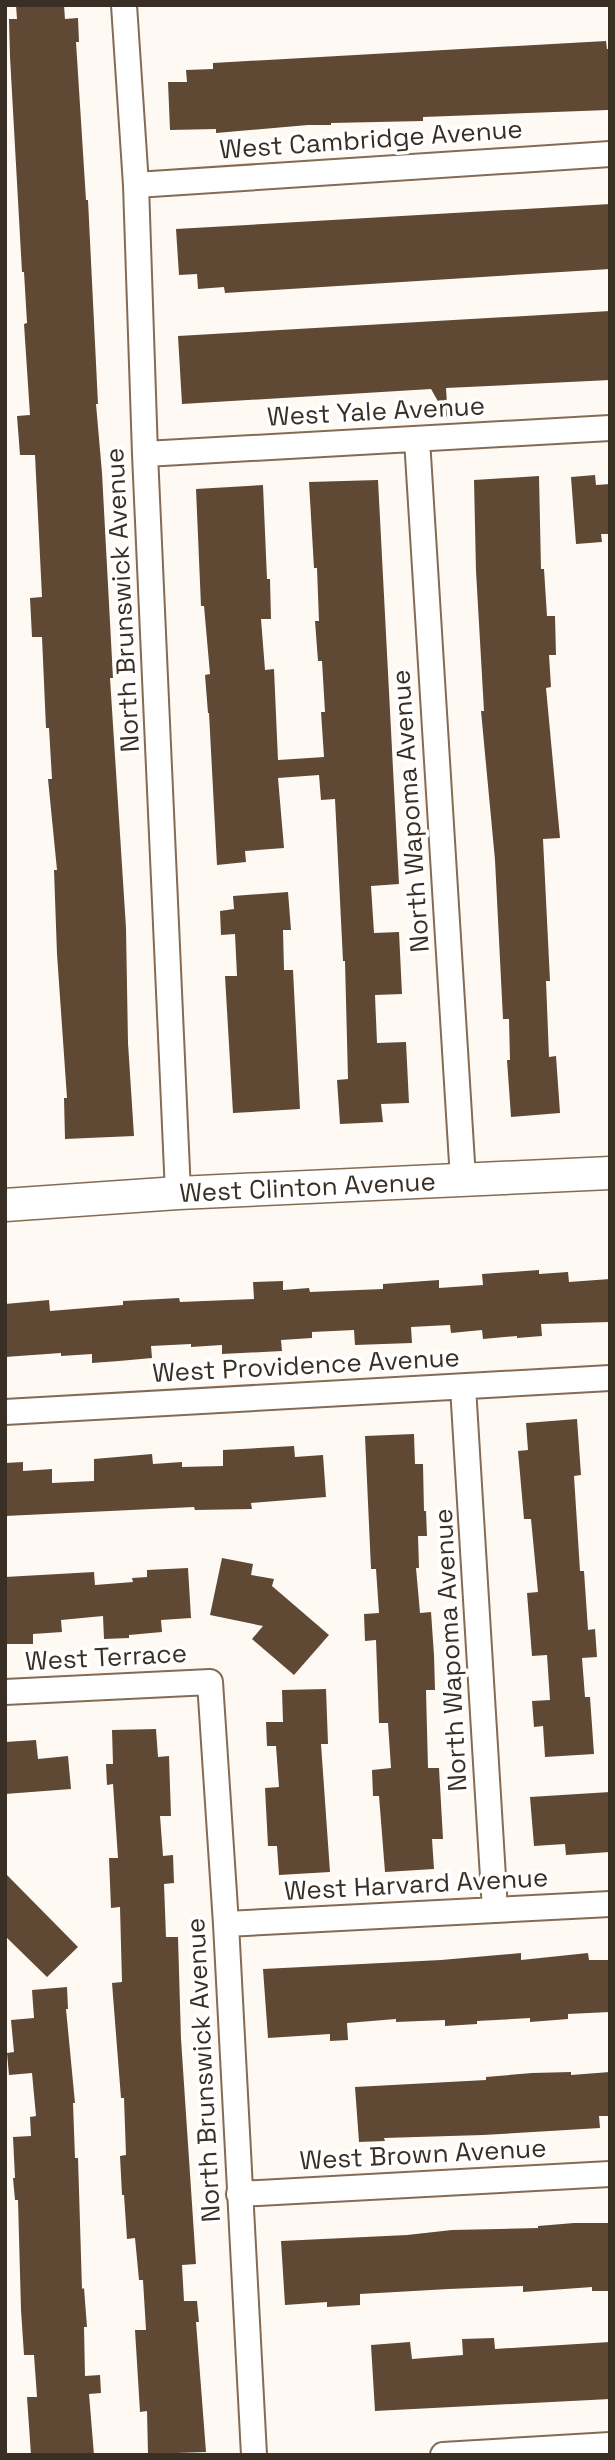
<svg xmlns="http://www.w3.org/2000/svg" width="615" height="2460" font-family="'Space Grotesk',sans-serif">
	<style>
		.building { fill: #604934 }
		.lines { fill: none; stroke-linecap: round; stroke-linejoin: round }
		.minor-casing { stroke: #846b55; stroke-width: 28 }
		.major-casing { stroke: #846b55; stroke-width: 35 }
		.minor { stroke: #fff; stroke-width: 24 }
		.major { stroke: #fff; stroke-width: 32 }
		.labels { text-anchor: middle; stroke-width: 7; stroke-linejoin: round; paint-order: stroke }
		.street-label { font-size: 26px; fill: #3a2f25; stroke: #fff }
	</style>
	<rect width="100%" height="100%" fill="#fff9f4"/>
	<path class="building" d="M 16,5 L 64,5 L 65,19 L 78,18 L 79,42 L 76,42 L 86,200 L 88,200 L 98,404 L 96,404 L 102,473 L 113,678 L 110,678 L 126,928 L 128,1043 L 134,1136 L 65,1139 L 64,1098 L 67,1098 L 57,954 L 54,870 L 57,870 L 48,779 L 52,779 L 49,728 L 46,728 L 42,637 L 32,637 L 30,598 L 42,597 L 35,455 L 20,455 L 17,416 L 30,415 L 24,324 L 27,323 L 24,272 L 22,272 L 10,57 L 9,19 L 17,19 Z
		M 606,41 L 607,49 L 610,49 L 608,110 L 423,117 L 423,121 L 331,123 L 331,125 L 308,125 L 216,133 L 216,129 L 170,130 L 168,82 L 187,82 L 186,70 L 213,69 L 213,63 Z
		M 610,204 L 610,269 L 225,293 L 224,287 L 198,289 L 197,274 L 179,275 L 176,229 Z
		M 610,311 L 610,380 L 446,388 L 448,419 L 431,389 L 182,404 L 178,336 Z
		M 595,475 L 596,485 L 610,484 L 610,534 L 601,534 L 602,542 L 576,544 L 571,477 Z
		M 539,476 L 541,569 L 544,569 L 547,616 L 555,616 L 556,655 L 549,655 L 551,687 L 546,688 L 560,838 L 543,839 L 550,981 L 546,981 L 549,1057 L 556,1056 L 560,1113 L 511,1117 L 507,1060 L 510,1060 L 509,1019 L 503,1019 L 495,860 L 481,711 L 484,711 L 476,571 L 474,480 Z
		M 378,480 L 399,884 L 371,886 L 374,933 L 399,932 L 402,994 L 375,995 L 377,1043 L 406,1042 L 409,1103 L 381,1104 L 383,1122 L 340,1124 L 337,1080 L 348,1079 L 345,961 L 343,961 L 335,799 L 321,800 L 319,775 L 278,778 L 284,848 L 245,851 L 246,862 L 217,865 L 209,713 L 208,713 L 205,675 L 210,674 L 204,606 L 201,606 L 196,489 L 263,485 L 267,579 L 270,579 L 271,619 L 261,619 L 265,670 L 274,669 L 278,760 L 324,757 L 321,712 L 325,712 L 322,661 L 318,661 L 315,621 L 319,621 L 317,568 L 314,568 L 309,482 Z
		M 288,892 L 291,930 L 283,930 L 284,970 L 293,970 L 300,1109 L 233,1113 L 225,976 L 237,976 L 235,934 L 221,935 L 220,911 L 234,909 L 233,896 Z
		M 539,1270 L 539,1274 L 568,1272 L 569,1282 L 610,1279 L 610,1322 L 541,1324 L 542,1336 L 517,1338 L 517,1336 L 483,1339 L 482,1330 L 451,1333 L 450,1325 L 411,1327 L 412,1343 L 355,1345 L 354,1330 L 312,1332 L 312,1338 L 281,1340 L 282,1351 L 222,1354 L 222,1345 L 191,1347 L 191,1344 L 151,1346 L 152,1358 L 119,1361 L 92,1363 L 92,1354 L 61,1356 L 61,1353 L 5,1357 L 5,1304 L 49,1300 L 50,1311 L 123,1305 L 123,1301 L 179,1298 L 180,1302 L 254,1299 L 253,1282 L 283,1281 L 283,1290 L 309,1288 L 310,1292 L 383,1289 L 383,1284 L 439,1280 L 439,1288 L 483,1285 L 482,1274 Z
		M 577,1419 L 581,1475 L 574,1476 L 580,1571 L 584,1571 L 588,1630 L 595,1629 L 597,1657 L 582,1658 L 585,1697 L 590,1697 L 594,1754 L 545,1757 L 543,1726 L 534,1727 L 532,1701 L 550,1700 L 547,1655 L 532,1656 L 527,1593 L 538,1592 L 531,1519 L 524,1519 L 518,1451 L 528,1450 L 526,1423 Z
		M 414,1434 L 415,1464 L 423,1464 L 424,1511 L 426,1511 L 427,1536 L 418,1536 L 419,1568 L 416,1568 L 420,1613 L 431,1612 L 434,1655 L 435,1690 L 426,1690 L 428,1768 L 439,1768 L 443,1839 L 432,1839 L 434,1869 L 385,1872 L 379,1796 L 373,1796 L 372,1770 L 391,1768 L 388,1723 L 379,1723 L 376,1640 L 365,1641 L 364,1614 L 379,1613 L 376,1569 L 371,1569 L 365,1436 Z
		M 294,1446 L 295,1457 L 323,1455 L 326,1497 L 251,1503 L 252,1509 L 195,1510 L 194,1507 L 5,1516 L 5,1463 L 23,1462 L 23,1471 L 52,1469 L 52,1483 L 94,1481 L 94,1459 L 152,1454 L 153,1464 L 182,1462 L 182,1467 L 223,1466 L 223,1450 Z
		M 222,1558 L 253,1564 L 251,1575 L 274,1579 L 272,1586 L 329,1635 L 294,1675 L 252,1639 L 263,1626 L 210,1615 Z
		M 188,1568 L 191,1618 L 161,1620 L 162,1632 L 129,1635 L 129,1638 L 104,1639 L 103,1616 L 61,1620 L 62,1632 L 33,1634 L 33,1644 L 6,1644 L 5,1577 L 94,1572 L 95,1585 L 133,1582 L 132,1578 L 147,1577 L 147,1570 Z
		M 326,1689 L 328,1744 L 321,1744 L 330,1872 L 279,1875 L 277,1846 L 268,1846 L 265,1788 L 279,1787 L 276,1746 L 267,1746 L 266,1722 L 283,1722 L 282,1690 Z
		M 156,1729 L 158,1757 L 169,1756 L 171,1816 L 160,1816 L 163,1856 L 173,1855 L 174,1883 L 164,1884 L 166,1937 L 178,1937 L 181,2039 L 196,2264 L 182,2265 L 184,2301 L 197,2301 L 199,2322 L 196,2322 L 206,2452 L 148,2454 L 147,2411 L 140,2412 L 135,2330 L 146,2330 L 143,2280 L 139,2280 L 135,2238 L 127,2239 L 124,2195 L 122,2195 L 120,2156 L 126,2155 L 124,2098 L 121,2098 L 112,1983 L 122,1982 L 120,1907 L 111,1908 L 109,1858 L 118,1858 L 113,1784 L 107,1785 L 106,1764 L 113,1764 L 112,1730 Z
		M 36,1740 L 38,1759 L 68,1756 L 71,1789 L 5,1794 L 5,1742 Z
		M 610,1792 L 610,1852 L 566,1855 L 565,1844 L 534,1846 L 530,1797 Z
		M 5,1873 L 78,1947 L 47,1977 L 5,1936 Z
		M 521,1953 L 521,1960 L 588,1953 L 589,1960 L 609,1960 L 610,2012 L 568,2014 L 568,2019 L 530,2022 L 530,2018 L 477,2021 L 477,2024 L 445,2026 L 445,2020 L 396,2022 L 396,2019 L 347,2023 L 348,2040 L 330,2041 L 330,2034 L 268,2038 L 263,1969 L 441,1960 Z
		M 67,1987 L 68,2009 L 66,2009 L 75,2103 L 73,2103 L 75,2158 L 78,2158 L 82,2289 L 84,2288 L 87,2327 L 84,2327 L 85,2376 L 100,2375 L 101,2393 L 89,2394 L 94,2455 L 31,2455 L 27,2397 L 37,2397 L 34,2355 L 24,2355 L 21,2310 L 18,2200 L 15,2200 L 13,2178 L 15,2178 L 13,2137 L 31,2136 L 30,2117 L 36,2116 L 32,2073 L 9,2075 L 7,2053 L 14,2052 L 11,2020 L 34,2018 L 32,1990 Z
		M 571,2072 L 571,2075 L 610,2072 L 610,2116 L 599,2116 L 600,2128 L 483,2135 L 384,2138 L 385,2141 L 359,2142 L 355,2087 L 486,2080 L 486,2077 L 532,2073 Z
		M 574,2223 L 610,2223 L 610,2291 L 592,2291 L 592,2287 L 523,2292 L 523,2286 L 449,2289 L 360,2294 L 360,2305 L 327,2307 L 327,2302 L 285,2305 L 281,2241 L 407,2235 L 452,2230 L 538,2228 L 538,2226 Z
		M 494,2338 L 495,2349 L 610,2342 L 610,2399 L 375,2411 L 371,2345 L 410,2342 L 412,2359 L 463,2355 L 462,2339 Z"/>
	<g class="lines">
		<g class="minor-casing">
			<path id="minor" d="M 124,5 L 136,185 L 145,454 L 178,1193
				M 136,185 L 610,154
				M 417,439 L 463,1179
				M 145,454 L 610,428
				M 463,1387 L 495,1910
				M 5,1412 L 610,1378
				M 5,1692 L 210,1682 L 226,1924 L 254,2455
				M 226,1924 L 610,1904
				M 239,2194 L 610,2174
				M 443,2455 L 610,2445"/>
		</g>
		<g class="major-casing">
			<g id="major">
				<path id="s1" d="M 5,1205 L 178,1193 L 610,1173"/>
			</g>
		</g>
		<use href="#minor" class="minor"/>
		<use href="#major" class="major"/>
	</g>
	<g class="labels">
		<g class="street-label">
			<text transform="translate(371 139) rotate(-4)" y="9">West Cambridge Avenue</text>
			<text transform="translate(376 411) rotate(-3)" y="9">West Yale Avenue</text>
			<text transform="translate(122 600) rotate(-93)" y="9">North Brunswick Avenue</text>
			<text transform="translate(410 811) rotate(-94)" y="9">North Wapoma Avenue</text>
			<text dy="9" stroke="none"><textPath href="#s1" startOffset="303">West Clinton Avenue</textPath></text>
			<text transform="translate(306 1365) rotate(-3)" y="9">West Providence Avenue</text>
			<text transform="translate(450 1650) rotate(-93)" y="9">North Wapoma Avenue</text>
			<text transform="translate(106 1657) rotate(-3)" y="9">West Terrace</text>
			<text transform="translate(416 1884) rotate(-3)" y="9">West Harvard Avenue</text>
			<text transform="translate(203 2070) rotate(-93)" y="9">North Brunswick Avenue</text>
			<text transform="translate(423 2154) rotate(-3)" y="9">West Brown Avenue</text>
		</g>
	</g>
	<rect width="615" height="2460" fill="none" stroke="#3a2f25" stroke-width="14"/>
</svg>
